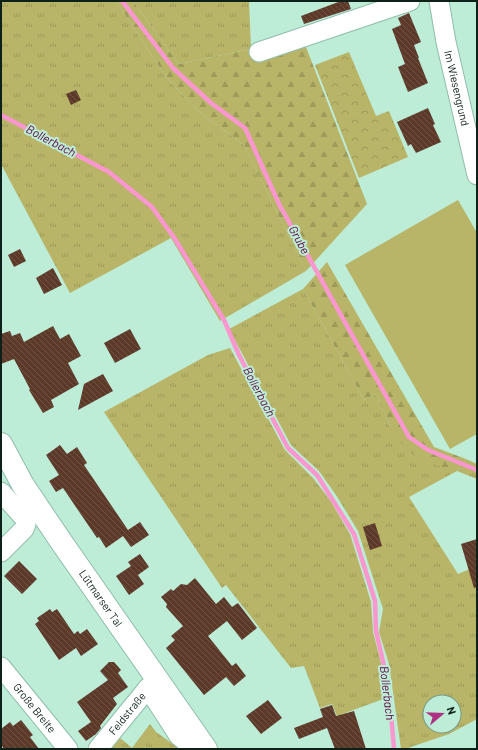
<svg xmlns="http://www.w3.org/2000/svg" width="478" height="750" font-family="Barlow,sans-serif">
	<style>
		.grass { fill: url(#grass-tufts); fill-rule: evenodd }
		.forest { fill: url(#forest-firs) }
		.park { fill: url(#park-crowns) }
		.pitch { fill: #b8b468 }
		.lines { fill: none; stroke-linecap: round; stroke-linejoin: round }
		.stream { stroke: #fa97ce; stroke-width: 4.5 }
		.building { fill: url(#building-back-hatch) }
		.minor-casing { stroke: #90bda9; stroke-width: 21 }
		.major-casing { stroke: #90bda9; stroke-width: 24 }
		.minor { stroke: #fff; stroke-width: 19 }
		.major { stroke: #fff; stroke-width: 22 }
		.labels { text-anchor: middle; stroke-width: 4; stroke-linejoin: round; paint-order: stroke }
		.street-label { font-size: 11px; fill: #0e2119; stroke: #bdecd7 }
		.water-label { font-size: 12px; font-style: italic; fill: #600643; stroke: #bdecd7 }
	</style>
	<defs>
		<pattern id="grass-tufts" width="24" height="20" patternUnits="userSpaceOnUse"><rect width="24" height="20" fill="#b8b468"/><path d="M3 7l-1-3M5 7V3M7 7l1-3M15 17l-1-3M17 17v-4M19 17l1-3" fill="none" stroke="#9d9a5a"/></pattern>
		<pattern id="forest-firs" width="22" height="20" patternUnits="userSpaceOnUse"><rect width="22" height="20" fill="#b8b468"/><path d="M5 1l3.5 6h-7zM16 11l3.5 6h-7z" fill="#9d9a5a"/></pattern>
		<pattern id="park-crowns" width="20" height="18" patternUnits="userSpaceOnUse"><rect width="20" height="18" fill="#b8b468"/><path d="M2 6a3 3 0 1 1 6 0M12 15a3 3 0 1 1 6 0" fill="none" stroke="#9d9a5a"/></pattern>
		<pattern id="building-back-hatch" width="6" height="6" patternUnits="userSpaceOnUse"><rect width="6" height="6" fill="#5c3928"/><path d="M-1 5l2 2M0 0l6 6M5-1l2 2" fill="none" stroke="#6e5345"/></pattern>
	</defs>
	<rect width="100%" height="100%" fill="#bdecd7"/>
	<path class="grass" d="M 1,1 L 116,1 L 166,77 L 198,111 L 244,145 L 306,271 L 220,321 L 171,238 L 70,293 L 1,164 Z
		M 133,1 L 249,1 L 251,49 L 179,64 Z
		M 303,289 L 364,400 L 376,394 L 390,426 L 457,471 L 466,459 L 477,464 L 477,479 L 457,471 L 409,497 L 458,574 L 477,566 L 477,719 L 449,734 L 405,749 L 401,749 L 389,664 L 379,632 L 383,609 L 358,531 L 336,495 L 319,471 L 291,445 L 229,329 ZM 430,702 L 454,702 L 454,726 L 430,726 Z
		M 230,348 L 285,450 L 313,478 L 330,500 L 350,534 L 371,602 L 373,632 L 382,667 L 386,698 L 337,716 L 332,704 L 320,708 L 304,666 L 291,668 L 226,585 L 222,588 L 104,412 L 208,355 Z
		M 150,724 L 156,732 L 180,749 L 110,749 L 119,737 L 132,748 Z"/>
	<path class="forest" d="M 116,1 L 133,1 L 179,64 L 251,49 L 253,59 L 304,42 L 367,204 L 306,271 L 244,145 L 198,111 L 166,77 Z
		M 327,262 L 434,447 L 466,459 L 457,471 C 447,468 435,465 425,461 C 397,449 387,419 376,394 L 364,400 L 303,289 Z"/>
	<path class="park" d="M 349,52 L 376,116 L 389,111 L 408,157 L 359,178 L 315,65 Z"/>
	<path class="pitch" d="M 458,200 L 477,233 L 477,434 L 450,449 L 345,265 Z"/>
	<g class="lines">
		<path class="stream" d="M 122,1 L 173,68 L 211,103 L 245,128 L 279,204 L 409,437 L 428,450 L 477,470
			M 1,115 L 109,172 L 152,207 L 175,239 L 224,320 L 239,355 L 288,448 L 317,475 L 354,534 L 375,601 L 376,631 L 384,666 L 391,714 L 394,749"/>
	</g>
	<path class="building" d="M 341,1 L 348,1 L 351,9 L 304,24 L 301,16 Z
		M 409,13 L 421,42 L 414,45 L 419,58 L 418,58 L 428,83 L 408,92 L 398,67 L 405,64 L 392,29 L 401,25 L 398,18 Z
		M 76,90 L 81,100 L 71,105 L 66,94 Z
		M 428,108 L 435,124 L 433,125 L 441,142 L 416,153 L 411,144 L 408,146 L 397,122 Z
		M 20,249 L 26,261 L 14,267 L 8,255 Z
		M 53,268 L 62,285 L 44,294 L 36,278 Z
		M 53,326 L 60,339 L 69,334 L 81,356 L 68,363 L 79,384 L 51,400 L 54,407 L 43,413 L 29,390 L 30,389 L 14,359 L 1,364 L 1,334 L 10,331 L 12,336 L 20,333 L 24,342 Z
		M 130,329 L 141,349 L 115,363 L 104,343 Z
		M 103,374 L 113,391 L 78,410 L 84,384 Z
		M 60,445 L 67,454 L 77,447 L 87,463 L 84,465 L 128,530 L 140,522 L 149,535 L 131,547 L 123,536 L 106,548 L 99,537 L 97,538 L 63,488 L 56,492 L 49,481 L 59,475 L 46,455 Z
		M 375,523 L 382,546 L 370,550 L 363,527 Z
		M 477,539 L 477,587 L 474,588 L 461,544 Z
		M 140,554 L 149,567 L 138,575 L 144,584 L 129,595 L 116,576 L 131,566 L 128,562 Z
		M 19,561 L 37,579 L 22,594 L 4,576 Z
		M 195,578 L 216,604 L 224,597 L 232,607 L 238,603 L 257,628 L 242,640 L 227,621 L 208,636 L 232,666 L 236,663 L 246,676 L 234,686 L 226,677 L 204,695 L 166,648 L 175,640 L 171,636 L 183,626 L 166,607 L 167,604 L 161,597 L 171,589 L 173,591 L 181,584 L 187,585 Z
		M 50,609 L 52,612 L 57,609 L 74,634 L 78,631 L 80,634 L 87,629 L 98,644 L 81,656 L 76,648 L 59,660 L 35,624 L 39,621 L 37,618 Z
		M 109,662 L 114,662 L 121,670 L 118,673 L 128,687 L 113,698 L 117,704 L 100,726 L 101,728 L 96,734 L 86,741 L 78,731 L 91,722 L 77,702 L 108,680 L 100,671 Z
		M 268,700 L 282,718 L 261,734 L 246,716 Z
		M 332,705 L 336,716 L 354,711 L 366,749 L 335,749 L 327,728 L 299,739 L 294,728 L 323,717 L 320,709 Z
		M 21,720 L 33,735 L 30,737 L 39,749 L 4,749 L 1,745 L 1,729 L 10,722 L 13,726 Z"/>
	<g class="lines">
		<g class="minor-casing">
			<g id="minor">
				<path id="s1" d="M 439,1 L 446,42 L 477,175"/>
				<path d="M 259,52 L 410,1"/>
				<path d="M 1,492 L 25,519 L 26,524 L 24,529 L 1,552"/>
				<path id="s2" d="M 1,667 L 68,749"/>
				<path d="M 148,688 L 179,736 L 191,746 L 203,749"/>
				<path id="s3" d="M 98,749 L 148,688 L 158,679"/>
			</g>
		</g>
		<g class="major-casing">
			<g id="major">
				<path id="s4" d="M 1,444 L 23,485 L 60,540 L 206,749"/>
			</g>
		</g>
		<use href="#minor" class="minor"/>
		<use href="#major" class="major"/>
	</g>
	<g class="labels">
		<g class="street-label">
			<text dy="4" stroke="none"><textPath href="#s1" startOffset="89">Im Wiesengrund</textPath></text>
			<text dy="4" stroke="none"><textPath href="#s4" startOffset="184">Lütmarser Tal</textPath></text>
			<text dy="4" stroke="none"><textPath href="#s2" startOffset="53">Große Breite</textPath></text>
			<text dy="4" stroke="none"><textPath href="#s3" startOffset="46">Feldstraße</textPath></text>
		</g>
		<g class="water-label">
			<text transform="translate(51 141) rotate(28)" y="4">Bollerbach</text>
			<text transform="translate(299 240) rotate(61)" y="4">Grube</text>
			<text transform="translate(259 392) rotate(62)" y="4">Bollerbach</text>
			<text transform="translate(387 693) rotate(83)" y="4">Bollerbach</text>
		</g>
	</g>
	<rect width="478" height="750" fill="none" stroke="#0e2119" stroke-width="4"/>
	<g transform="translate(442 714) rotate(71)"><circle r="19" fill="#bdecd7" stroke="#779b8b"/>
	<path d="M0-3L7 15L0 10L-7 15Z" fill="#af3282"/>
	<text y="-6" font-size="11" font-weight="bold" text-anchor="middle" fill="#0e2119">N</text>
	</g>
</svg>
